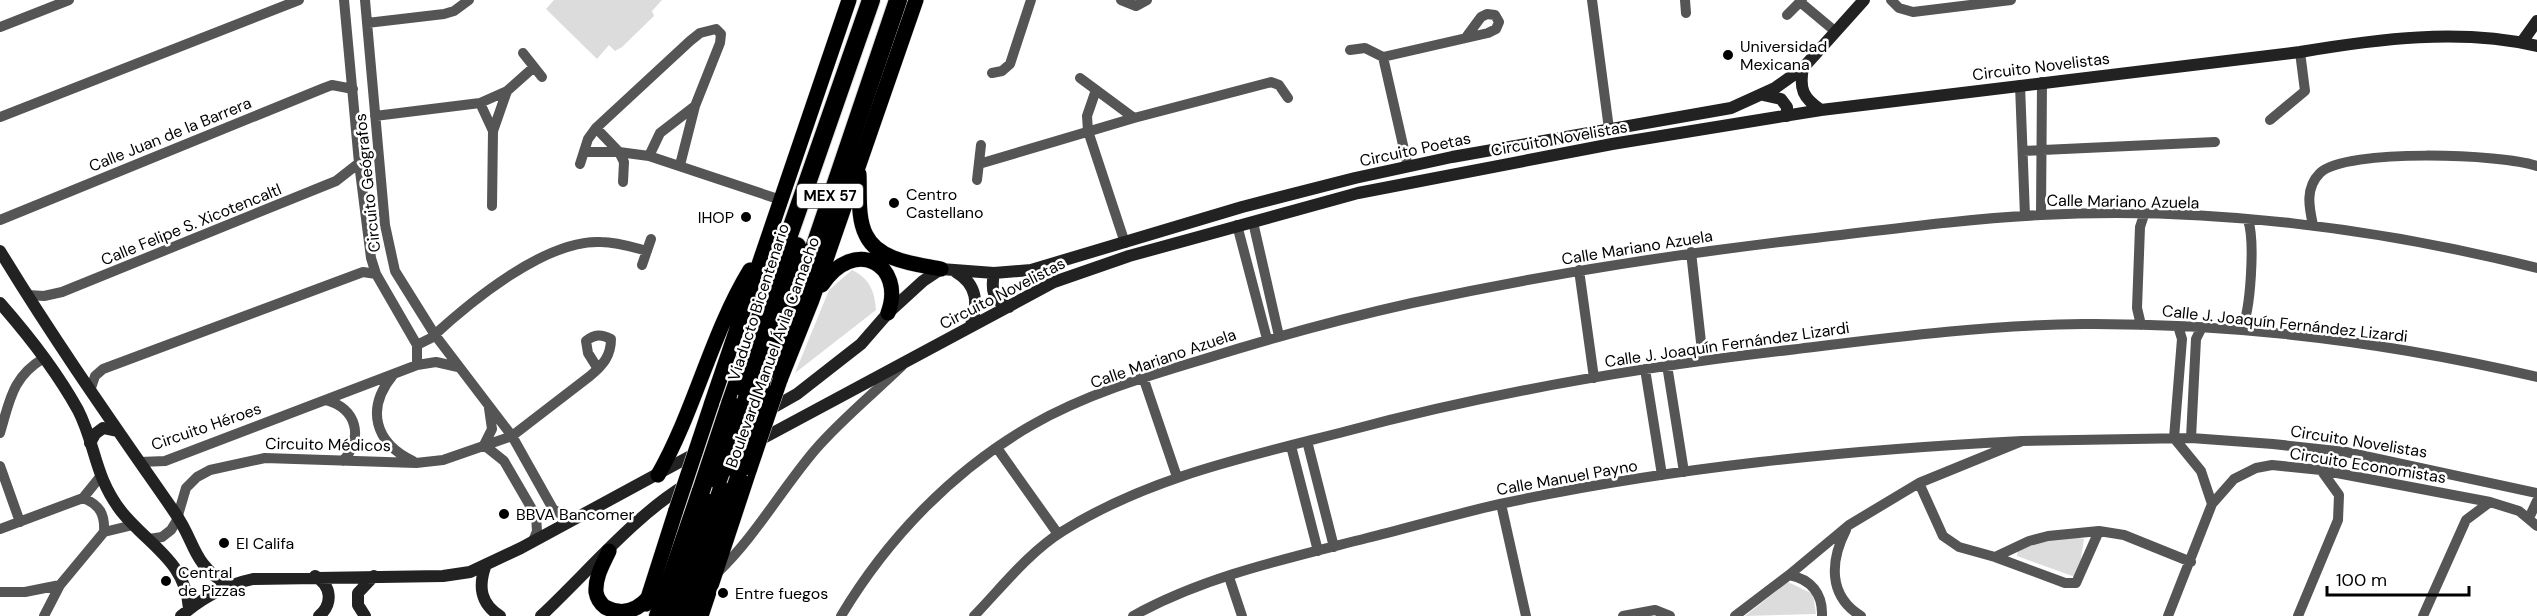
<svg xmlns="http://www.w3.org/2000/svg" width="2537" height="616" font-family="'DM Sans',sans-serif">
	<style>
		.green { fill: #dcdcdc }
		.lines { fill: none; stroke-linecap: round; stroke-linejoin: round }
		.primary-casing { stroke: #dbdbdb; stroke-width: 16 }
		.highway-casing { stroke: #dbdbdb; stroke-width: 20 }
		.street { stroke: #555; stroke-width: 10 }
		.secondary { stroke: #222; stroke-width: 12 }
		.primary { stroke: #000; stroke-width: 15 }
		.highway { stroke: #000; stroke-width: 18 }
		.primary-bridge-casing { stroke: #dbdbdb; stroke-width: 16; stroke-linecap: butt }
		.highway-bridge-casing { stroke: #dbdbdb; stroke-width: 20; stroke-linecap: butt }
		.primary-bridge { stroke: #000; stroke-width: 15 }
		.highway-bridge { stroke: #000; stroke-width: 18 }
		.poi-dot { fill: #000; stroke: #fff; stroke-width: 2 }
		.labels { text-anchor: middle; stroke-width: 5; stroke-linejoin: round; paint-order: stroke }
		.shield { fill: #fff; stroke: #4c4c4c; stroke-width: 1.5 }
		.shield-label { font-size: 15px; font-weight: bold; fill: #000 }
		.poi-label { font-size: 16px; fill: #000; stroke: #fff; text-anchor: start }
		.street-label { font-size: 16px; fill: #000; stroke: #fff }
	</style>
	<rect width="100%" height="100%" fill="#fff"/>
	<path class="green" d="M 554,0 L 662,0 L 652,11 L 654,16 L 622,47 L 615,51 L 609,45 L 597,59 L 546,9 Z
		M 852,270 C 869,278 875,291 876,310 L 795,373 L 829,290 Z
		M 2061,535 L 2084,539 L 2078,578 L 2017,556 L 2018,549 Z
		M 1788,582 L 1813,594 L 1816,614 L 1745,616 Z"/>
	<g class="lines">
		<g class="primary-casing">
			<path id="primary" d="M 859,174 C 860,192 857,218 866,235 C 878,261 917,264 941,269
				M 822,285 C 854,236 906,264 888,313
				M 780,380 L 812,300 L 916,0
				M 711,405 L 849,0
				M 658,475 C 695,410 711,334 750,270
				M 609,551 C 603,564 595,577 596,592 C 597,598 600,603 605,607 C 622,616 637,611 649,597
				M 646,604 L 676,510
				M 701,616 L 750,468"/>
		</g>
		<g class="highway-casing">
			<path id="highway" d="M 765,393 L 898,0
				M 747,398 L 797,246
				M 730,404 L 871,0
				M 658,616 L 701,491
				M 674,616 L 718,480
				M 689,616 L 738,473"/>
		</g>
		<path class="street" d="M 344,0 L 359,163 L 371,258 L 376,274 L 417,345 L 417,365
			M 365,0 L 385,225 L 395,271 L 435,335 L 512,436 L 553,509 L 571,521
			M 1121,0 L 1136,6 L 1147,0
			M 1592,0 L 1609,129
			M 1685,0 L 1686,13
			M 1891,0 L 1899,8 L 1913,12 L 2011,0
			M 1800,2 L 1836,32
			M 1787,15 L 1802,0
			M 367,23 L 444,14 L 454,11 L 469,0
			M 0,27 L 69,0
			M 1350,50 L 1365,48 L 1383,57 L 1408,167
			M 523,53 L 542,77
			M 1383,57 L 1488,33 L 1496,29 L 1499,22 L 1495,15 L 1487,14 L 1481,17 L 1467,36
			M 992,73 L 1002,71 L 1010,64 L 1031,0
			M 1080,78 L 1134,118
			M 2020,85 L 2025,216
			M 1096,90 L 1087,116 L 1088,131 L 1125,243
			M 480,103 L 493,131
			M 375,116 L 480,103 L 507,91 L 534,67
			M 0,117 L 299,0
			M 2270,120 L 2305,91 L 2300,52
			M 596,128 L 619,152 L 649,156 L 781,200
			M 2023,151 L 2215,142
			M 584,152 L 619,152 L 624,162 L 623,182
			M 649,156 L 660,133 L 695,106
			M 580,164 L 588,139 L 596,128 L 690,41 L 700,33 L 716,29 L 721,34 L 720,43 L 695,106 L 680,165
			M 979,164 L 1134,118 L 1271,82 L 1279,85 L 1288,98
			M 977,180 L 981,145
			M 492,206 L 493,131 L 507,91
			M 2041,215 L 2042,82
			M 0,220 L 324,88 L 332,85 L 353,89
			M 1253,222 L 1279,336
			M 1237,225 L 1267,339
			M 2313,225 C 2309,207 2305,188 2320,173 C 2346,148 2503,154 2537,166
			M 1691,252 L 1703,360
			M 642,265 L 651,239
			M 1579,270 L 1594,378
			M 28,295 L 44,296 L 62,292 L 336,181 L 359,163
			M 2141,325 L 2137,308 L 2140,227 L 2144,215
			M 2241,330 C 2251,312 2255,240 2248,220
			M 417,345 L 431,338 C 470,302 546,239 601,242 C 617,242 632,247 647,251
			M 1667,365 L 1684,472
			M 1645,369 L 1662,475
			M 393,375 C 365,409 375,443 413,461
			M 1143,377 L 1177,477
			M 91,388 L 95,376 L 103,369 L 363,272 L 376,274
			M 326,400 C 357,409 364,437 343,461
			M 0,433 C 10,400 12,377 44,358
			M 2174,438 L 2182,339 L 2178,326
			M 2174,438 L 2201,471 L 2212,504
			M 2191,438 L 2196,339 L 2202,327
			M 1307,441 L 1334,547
			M 484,445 L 504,461 L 536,516 L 537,531 L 533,541
			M 484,445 L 492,429 L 489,408
			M 1291,446 L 1318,551
			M 997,448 L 1058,534
			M 140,462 L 165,461 L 417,365 L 436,362 L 458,367
			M 0,466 L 20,522
			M 1919,483 L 1943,536 L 1959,547 L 1995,557 L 2029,541 L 2048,536 L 2099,531 L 2124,535 L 2191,562
			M 83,498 C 100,505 105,514 104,532
			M 1501,504 L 1526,616
			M 2529,518 L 2537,501
			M 0,529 L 83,498 L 100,477
			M 1846,530 C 1830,561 1828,596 1861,616
			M 149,539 L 162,537 L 171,530 L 176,522 L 186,488 L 197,477 L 210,470 L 265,458 L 416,463 L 443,460 L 512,436 L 590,376 C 603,365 611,356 611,339 C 601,334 595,334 586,341 L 588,353 L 598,369
			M 1995,557 L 2065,583 L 2076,583 L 2099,531
			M 717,573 C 755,537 781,490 815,450 C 841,420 873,394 902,366
			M 1789,575 C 1811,579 1823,594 1822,616
			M 1229,577 L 1242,616
			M 0,592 L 25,592 L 60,585
			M 44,616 L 60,585 L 104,532 L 133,525
			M 841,616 C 887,539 953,470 1032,425 C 1084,395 1144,377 1201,360 C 1271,338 1340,319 1412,303 C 1542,275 1674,254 1806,239 C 1884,230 1963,219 2041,215 C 2206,206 2378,228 2537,268
			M 974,616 C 1002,587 1029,552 1063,531 C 1149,477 1250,456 1347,431 C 1492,392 1640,367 1789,350 C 1887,338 1985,325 2083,324 C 2236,323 2388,342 2537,377
			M 1133,616 C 1205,576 1289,558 1367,538 C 1411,527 1456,514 1500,504 C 1671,467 1848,450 2022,441
			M 1623,616 L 1655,610 L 1670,616
			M 1735,616 L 1789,575 L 1849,525 L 1919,483 L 2022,441 L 2191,438 L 2273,444 L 2346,452 L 2537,493
			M 2168,616 L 2212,504 L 2234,479 L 2256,468 L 2272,465 L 2321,470 L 2490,502 L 2519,511 L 2537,526
			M 2298,616 L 2338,520 L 2339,495 L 2321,470
			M 2423,616 L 2466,520 L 2490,502"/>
		<path class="secondary" d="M 2522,42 L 2537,21
			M 1803,68 C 1799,89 1803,98 1821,110
			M 1763,95 L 1781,99 L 1787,107 L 1787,116
			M 0,251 C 54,340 114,425 173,510 C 197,543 189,560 228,586
			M 956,272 C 978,285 978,304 971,325
			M 994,273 C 991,289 992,300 1009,307
			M 0,303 C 29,336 57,372 78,410 C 96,445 94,476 121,511 C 148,545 186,561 189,609
			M 767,411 L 797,394 L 861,344 L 888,313 L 923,281 L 941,269 L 994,273 L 1031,270 L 1242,207 L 1355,178 L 1452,157 L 1731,108 L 1775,88 L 1803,68 L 1864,0
			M 756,442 L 1054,282 L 1129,256 L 1358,193 L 1612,144 L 1821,110 L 2300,52 C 2377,39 2460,28 2537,46
			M 90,443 L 95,434 L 103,428 L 117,431
			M 485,567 C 478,588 481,604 500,616
			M 315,576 C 332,586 333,604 319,616
			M 181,616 C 202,598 225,585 253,579 L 443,576 L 470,572 L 521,548 L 698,452
			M 365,616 L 358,605 L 358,593 L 374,576
			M 541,616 C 588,572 634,516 687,484"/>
		<use href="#primary" class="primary"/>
		<use href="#highway" class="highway"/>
		<g class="primary-bridge-casing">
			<path id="primary-bridge" d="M 750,468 L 780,380
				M 676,510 L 711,405"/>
		</g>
		<g class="highway-bridge-casing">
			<path id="highway-bridge" d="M 738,473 L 765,393
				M 718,480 L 747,398
				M 701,491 L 730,404"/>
		</g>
		<use href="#primary-bridge" class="primary-bridge"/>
		<use href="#highway-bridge" class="highway-bridge"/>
	</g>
	<g class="poi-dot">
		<circle cx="1728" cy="55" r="6"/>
		<circle cx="894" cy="203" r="6"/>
		<circle cx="746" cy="217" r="6"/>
		<circle cx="504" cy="514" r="6"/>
		<circle cx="224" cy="543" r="6"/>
		<circle cx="166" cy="581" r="6"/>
		<circle cx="723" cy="593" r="6"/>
	</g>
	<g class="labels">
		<rect class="shield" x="797" y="184" width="66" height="24" rx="4.5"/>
		<g class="shield-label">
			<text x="830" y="201">MEX 57</text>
		</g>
		<g class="poi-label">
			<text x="1740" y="52">Universidad<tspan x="1740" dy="18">Mexicana</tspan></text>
			<text x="906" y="200">Centro<tspan x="906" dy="18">Castellano</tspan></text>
			<text x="734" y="223" text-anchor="end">IHOP</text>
			<text x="516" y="520">BBVA Bancomer</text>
			<text x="236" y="549">El Califa</text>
			<text x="178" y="578">Central<tspan x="178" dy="18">de Pizzas</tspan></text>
			<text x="735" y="599">Entre fuegos</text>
		</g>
		<g class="street-label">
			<text transform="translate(2041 66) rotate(-7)" y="6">Circuito Novelistas</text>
			<text transform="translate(170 134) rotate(-22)" y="6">Calle Juan de la Barrera</text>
			<text transform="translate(1559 138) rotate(-10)" y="6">Circuito Novelistas</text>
			<text transform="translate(1415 149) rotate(-12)" y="6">Circuito Poetas</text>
			<text transform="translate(367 183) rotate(-96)" y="6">Circuito Geógrafos</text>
			<text transform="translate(2123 201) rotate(1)" y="6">Calle Mariano Azuela</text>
			<text transform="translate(191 224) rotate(-22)" y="6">Calle Felipe S. Xicotencaltl</text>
			<text transform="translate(1637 247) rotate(-9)" y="6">Calle Mariano Azuela</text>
			<text transform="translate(1002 293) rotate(-27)" y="6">Circuito Novelistas</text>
			<text transform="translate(758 302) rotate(-72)" y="6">Viaducto Bicentenario</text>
			<text transform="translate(2285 323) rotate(6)" y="6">Calle J. Joaquín Fernández Lizardi</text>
			<text transform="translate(1727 344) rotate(-8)" y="6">Calle J. Joaquín Fernández Lizardi</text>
			<text transform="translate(772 352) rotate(-70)" y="6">Boulevard Manuel Ávila Camacho</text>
			<text transform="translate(1163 358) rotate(-19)" y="6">Calle Mariano Azuela</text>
			<text transform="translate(206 426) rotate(-19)" y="6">Circuito Héroes</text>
			<text transform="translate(2359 441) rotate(9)" y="6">Circuito Novelistas</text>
			<text transform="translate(328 444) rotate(1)" y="6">Circuito Médicos</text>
			<text transform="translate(2368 465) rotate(9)" y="6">Circuito Economistas</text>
			<text transform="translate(1567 477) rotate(-10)" y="6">Calle Manuel Payno</text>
		</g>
	</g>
	<path d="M2327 586v9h142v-9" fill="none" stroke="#000000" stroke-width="3"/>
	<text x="2336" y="586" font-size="18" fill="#000000" stroke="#ffffff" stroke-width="4.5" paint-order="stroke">100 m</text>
</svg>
